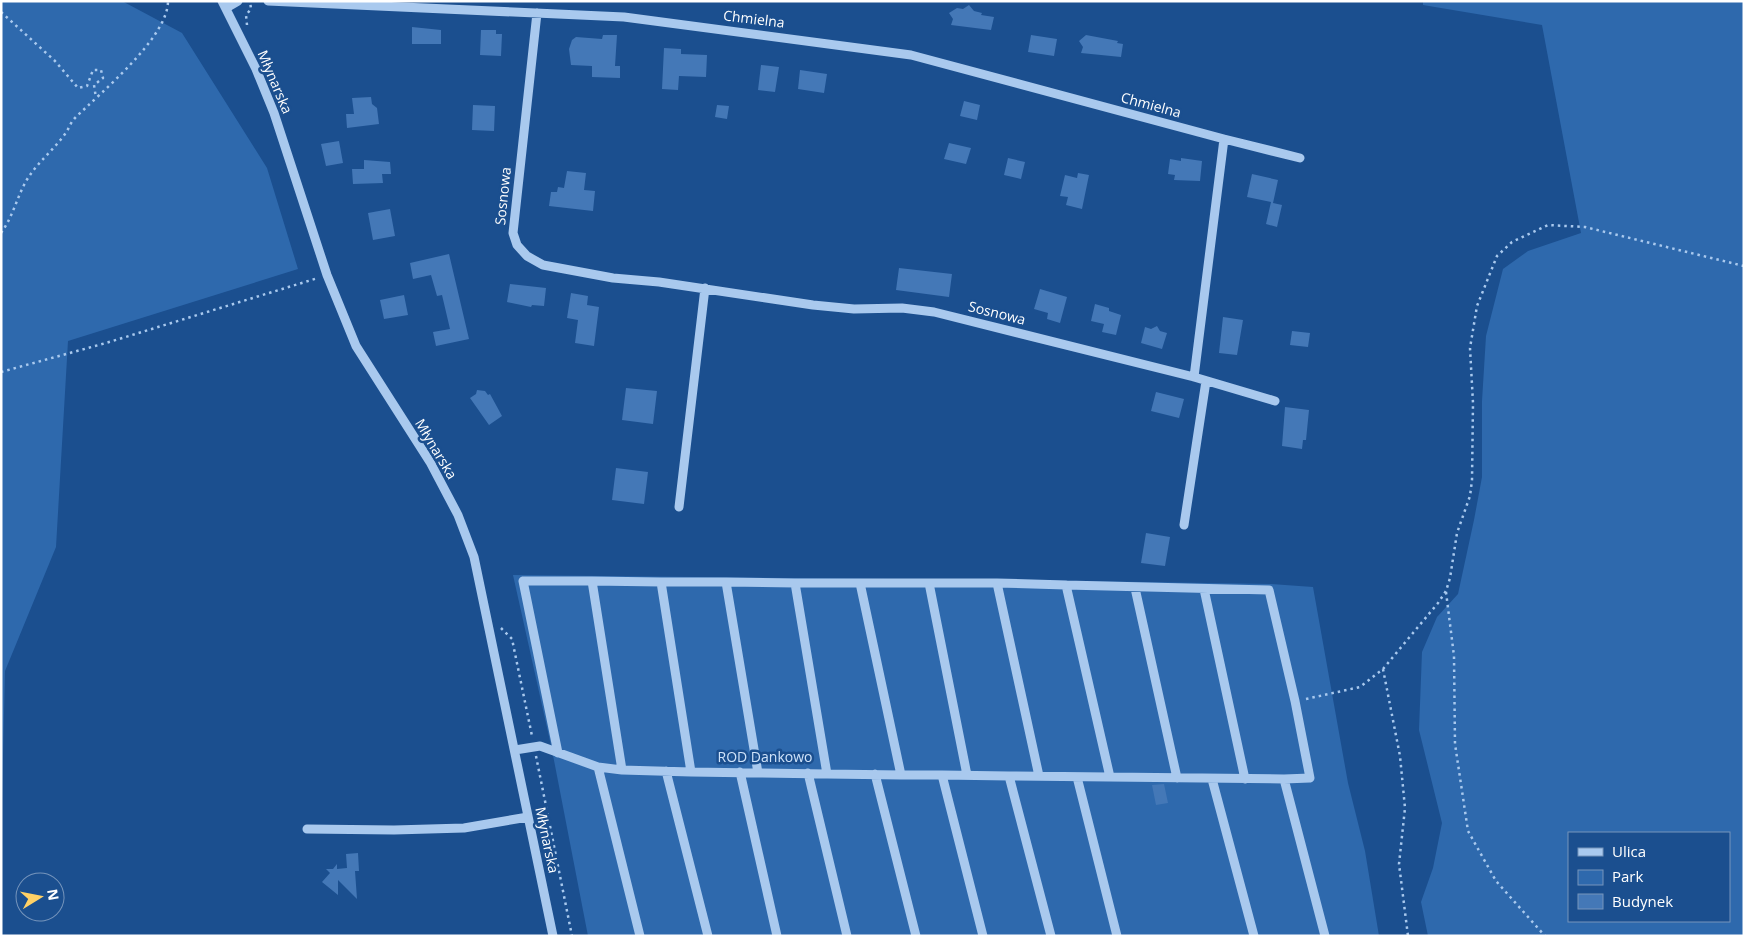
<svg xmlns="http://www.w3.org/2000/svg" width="1745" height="937" font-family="'Open Sans',sans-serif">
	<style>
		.green { fill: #2e69ad; fill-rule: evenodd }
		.building { fill: #4478b7 }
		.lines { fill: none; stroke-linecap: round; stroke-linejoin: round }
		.path { stroke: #a9c9ee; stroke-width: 2.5; stroke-dasharray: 2.5 4; stroke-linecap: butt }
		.minor { stroke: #a9c9ee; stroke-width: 9 }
		.labels { text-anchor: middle; stroke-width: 5; stroke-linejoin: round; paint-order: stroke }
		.street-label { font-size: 14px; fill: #fff; stroke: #1b4f8f }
		.park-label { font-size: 14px; fill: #cfe3fa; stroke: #1b4f8f }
	</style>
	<rect width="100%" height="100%" fill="#1b4f8f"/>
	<path class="green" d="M 1,1 L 122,1 L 182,33 L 267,168 L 298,269 L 68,341 L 56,547 L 5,671 L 1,842 Z
		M 1423,1 L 1744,2 L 1744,936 L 1428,936 L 1421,902 L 1433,868 L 1442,823 L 1419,730 L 1422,652 L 1437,617 L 1458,594 L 1474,520 L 1482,477 L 1482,401 L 1486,336 L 1503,269 L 1528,251 L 1581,233 L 1542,25 L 1423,5 ZM 1569,833 L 1729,833 L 1729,921 L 1569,921 Z
		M 513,575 L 1080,581 L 1271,584 L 1313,587 L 1348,783 L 1365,851 L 1379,936 L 588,936 L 552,750 Z"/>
	<path class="building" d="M 969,5 L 974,11 L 982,13 L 981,15 L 994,17 L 991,30 L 951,25 L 953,19 L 949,13 L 957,8 L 963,9 Z
		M 412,27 L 441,30 L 441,44 L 412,44 Z
		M 481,30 L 496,30 L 496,34 L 502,34 L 501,56 L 480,55 Z
		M 603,35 L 617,35 L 615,66 L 620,66 L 620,78 L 592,77 L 592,66 L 571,65 L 569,49 L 572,40 L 576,37 L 602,39 Z
		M 1031,35 L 1057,39 L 1054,56 L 1028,52 Z
		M 1086,35 L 1118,41 L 1117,43 L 1123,44 L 1121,57 L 1081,53 L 1083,47 L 1079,41 Z
		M 664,48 L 681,49 L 681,54 L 707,55 L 706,77 L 679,76 L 678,90 L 662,89 Z
		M 761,65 L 779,67 L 775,92 L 758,90 Z
		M 800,70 L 827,74 L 824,93 L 798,89 Z
		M 371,97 L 372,104 L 377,108 L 379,124 L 347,128 L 346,114 L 354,114 L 352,98 Z
		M 964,101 L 980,105 L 977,120 L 960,116 Z
		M 473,105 L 495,106 L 494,131 L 472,130 Z
		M 717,105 L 729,106 L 727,119 L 715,117 Z
		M 339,141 L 343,163 L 326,166 L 321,144 Z
		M 949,143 L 971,148 L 966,164 L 944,159 Z
		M 1008,158 L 1025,162 L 1021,179 L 1004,175 Z
		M 1181,158 L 1202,161 L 1200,181 L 1174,180 L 1175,175 L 1168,174 L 1170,159 L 1181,161 Z
		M 364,160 L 390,162 L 391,174 L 382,174 L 383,183 L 353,184 L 352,169 L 364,169 Z
		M 567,171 L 586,173 L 584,190 L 595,191 L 593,211 L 549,206 L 551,192 L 557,192 L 558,187 L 564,188 Z
		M 1078,173 L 1089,175 L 1082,209 L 1066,205 L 1068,197 L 1060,196 L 1065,175 L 1077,178 Z
		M 1252,174 L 1278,180 L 1273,203 L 1282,205 L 1277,227 L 1266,224 L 1271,202 L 1247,197 Z
		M 390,209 L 395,236 L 373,240 L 368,213 Z
		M 449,254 L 469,339 L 436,346 L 433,332 L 450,329 L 442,295 L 437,296 L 431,275 L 413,279 L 410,263 Z
		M 899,268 L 952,274 L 949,297 L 896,290 Z
		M 510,284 L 546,288 L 544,306 L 532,305 L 531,307 L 507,302 Z
		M 1040,289 L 1067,297 L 1060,323 L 1047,319 L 1048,313 L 1034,309 Z
		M 571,293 L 588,296 L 587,305 L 599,307 L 594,346 L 575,343 L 578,320 L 567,318 Z
		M 404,295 L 408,315 L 384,319 L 380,300 Z
		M 1095,304 L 1109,308 L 1109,311 L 1121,315 L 1116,335 L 1102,332 L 1104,324 L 1091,321 Z
		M 1223,317 L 1243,320 L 1237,355 L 1219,353 Z
		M 1157,326 L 1160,331 L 1167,333 L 1162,349 L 1141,343 L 1145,327 L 1151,329 Z
		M 1292,331 L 1310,333 L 1308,347 L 1290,345 Z
		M 626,388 L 657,391 L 653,424 L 622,420 Z
		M 477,390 L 485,391 L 488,395 L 490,394 L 502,416 L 489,425 L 470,398 L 476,394 Z
		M 1156,392 L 1184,399 L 1179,418 L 1151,411 Z
		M 1285,407 L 1309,410 L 1306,440 L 1303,440 L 1302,449 L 1282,446 Z
		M 616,468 L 648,472 L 644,504 L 612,500 Z
		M 1146,533 L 1170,537 L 1165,566 L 1141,563 Z
		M 1164,784 L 1168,803 L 1156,805 L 1152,785 Z
		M 358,853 L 359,871 L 355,871 L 357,899 L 338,880 L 338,895 L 322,882 L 330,873 L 326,869 L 333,869 L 337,864 L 337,869 L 347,868 L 346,854 Z"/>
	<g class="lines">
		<path class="path" d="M 1,12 L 55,61 L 78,88 L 87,86 L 93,70 L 101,70 L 103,78 L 94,85 L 96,98
			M 247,25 L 246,15 L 251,9 L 250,1
			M 1,233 C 12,218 16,201 24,185 C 34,165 52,152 65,134 C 69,129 70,123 75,118 C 100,93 168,38 168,1
			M 1,372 L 106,343 L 318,278
			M 1446,592 L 1454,656 L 1455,744 L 1468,831 L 1496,881 L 1545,936
			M 501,628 L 512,639 L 532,736
			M 1383,669 L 1400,756 L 1405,808 L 1399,864 L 1408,936
			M 1306,699 L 1360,687 L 1383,669 L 1438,603 L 1446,591 L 1450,578 L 1457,533 L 1470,496 L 1472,480 L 1473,403 L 1470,348 L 1477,306 L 1497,256 L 1512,242 L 1548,225 L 1585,227 L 1744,266
			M 536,756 L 572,936"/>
		<path class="minor" d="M 222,1 L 256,69 L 274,113 L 327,275 L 356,346 L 430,462 L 458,515 L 474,557 L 553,936
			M 268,1 L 624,17 L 911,55 L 1224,139 L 1194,377
			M 226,8 L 238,1
			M 537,13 L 513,233 L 517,245 L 527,256 L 543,265 L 613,278 L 659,282 L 813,305 L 854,309 L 902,308 L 934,312 L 1194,377 L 1275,401
			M 1224,139 L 1300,158
			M 679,507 L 705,288
			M 1184,525 L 1206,381
			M 661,582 L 726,582
			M 795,583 L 860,583
			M 929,583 L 997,583
			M 1066,585 L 1269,590 L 1295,701 L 1310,778 L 1284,779 L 1325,936
			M 1135,588 L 1177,778
			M 1204,589 L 1245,779
			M 515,750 L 540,746 L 598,767
			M 558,753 L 523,581 L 592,581
			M 622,770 L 691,772
			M 666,771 L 708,936
			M 740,772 L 777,936
			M 758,773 L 827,774
			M 808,773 L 847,936
			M 875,774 L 916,936
			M 901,775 L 942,775
			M 1009,776 L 1284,779
			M 1039,776 L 997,583 L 1066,585 L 1110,777
			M 1077,777 L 1117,936
			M 1212,779 L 1254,936
			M 307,829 L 394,830 L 464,828 L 528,817
			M 640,936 L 598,767 L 622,770 L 592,581 L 661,582 L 691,772 L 758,773 L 726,582 L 795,583 L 827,774 L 901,775 L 860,583 L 929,583 L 967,775
			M 983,936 L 942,775 L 1009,776 L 1051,936"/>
	</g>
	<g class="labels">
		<g class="street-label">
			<text transform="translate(754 19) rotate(7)" y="5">Chmielna</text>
			<text transform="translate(275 82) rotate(67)" y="5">Młynarska</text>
			<text transform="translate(1151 105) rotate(15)" y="5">Chmielna</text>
			<text transform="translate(503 196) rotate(-84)" y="5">Sosnowa</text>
			<text transform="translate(997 313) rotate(14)" y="5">Sosnowa</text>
			<text transform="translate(436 449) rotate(59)" y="5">Młynarska</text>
			<text transform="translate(547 840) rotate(78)" y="5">Młynarska</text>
		</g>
		<g class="park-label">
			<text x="765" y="762">ROD Dankowo</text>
		</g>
	</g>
	<rect width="1745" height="937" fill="none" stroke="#ffffff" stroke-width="5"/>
	<rect x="1568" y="832" width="162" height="90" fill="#1b4f8f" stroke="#7695bc"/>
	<rect x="1578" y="848" width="25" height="8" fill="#a9c9ee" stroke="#7695bc"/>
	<text x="1612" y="857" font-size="15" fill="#ffffff">Ulica</text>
	<rect x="1578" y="870" width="25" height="15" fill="#2e69ad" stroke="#7695bc"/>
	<text x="1612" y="882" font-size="15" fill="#ffffff">Park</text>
	<rect x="1578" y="894" width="25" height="15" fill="#4478b7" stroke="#7695bc"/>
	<text x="1612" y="907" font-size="15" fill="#ffffff">Budynek</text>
	<g transform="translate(40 897) rotate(80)"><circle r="24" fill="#1b4f8f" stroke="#7695bc"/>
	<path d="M0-4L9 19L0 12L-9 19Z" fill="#ffd166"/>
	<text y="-8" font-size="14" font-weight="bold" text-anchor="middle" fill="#ffffff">N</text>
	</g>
</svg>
